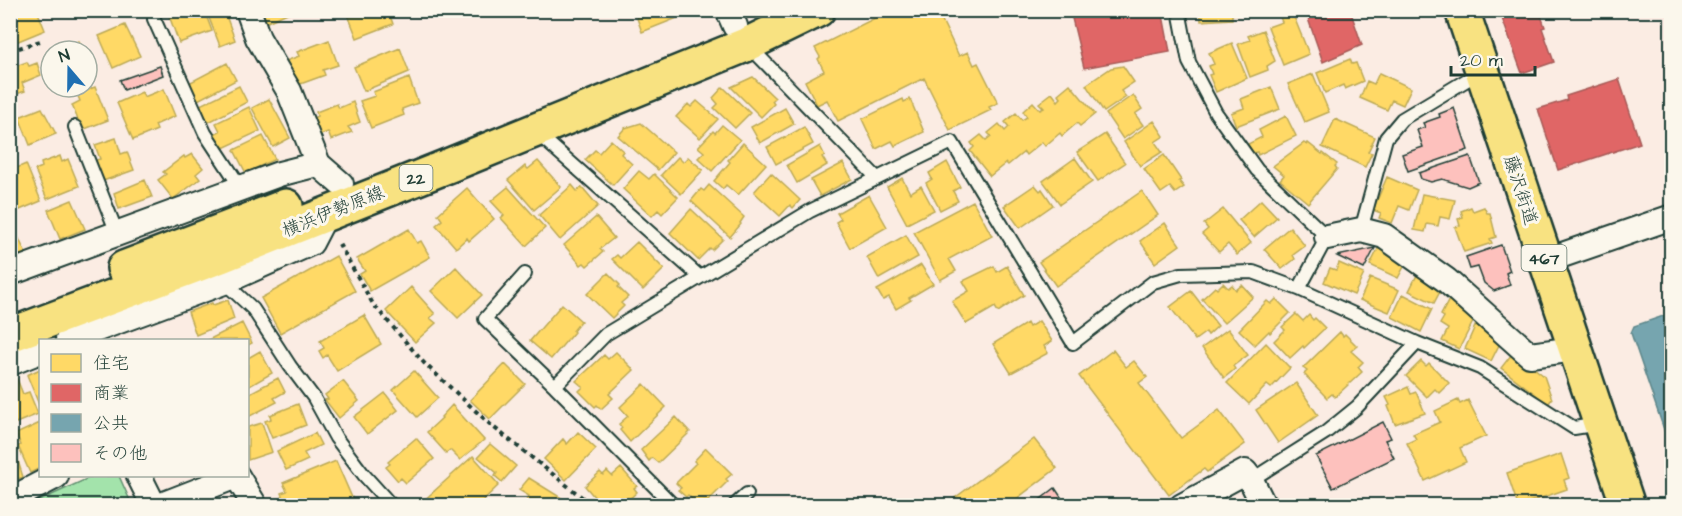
<svg xmlns="http://www.w3.org/2000/svg" width="1682" height="516" font-family="'Architects Daughter','Klee One',sans-serif">
	<style>
		.green { fill: #a3e3ab; stroke: #619070; stroke-width: 1.5 }
		.homes { fill: #ffd966; stroke: #bcaa57; stroke-width: 1.5 }
		.shops { fill: #e06666; stroke: #a65a57; stroke-width: 1.5 }
		.public { fill: #76a5af; stroke: #5c868a; stroke-width: 1.5 }
		.building { fill: #fdc1bd; stroke: #1f3d34; stroke-width: 1.5 }
		.lines { fill: none; stroke-linecap: round; stroke-linejoin: round }
		.lane-casing { stroke: #1f3d34; stroke-width: 16 }
		.street-casing { stroke: #1f3d34; stroke-width: 28 }
		.primary-casing { stroke: #1f3d34; stroke-width: 38 }
		.highway-casing { stroke: #1f3d34; stroke-width: 38 }
		.path { stroke: #1f3d34; stroke-width: 4; stroke-dasharray: 4.5 4.5; stroke-linecap: butt }
		.lane { stroke: #fbf7ec; stroke-width: 12 }
		.street { stroke: #fbf7ec; stroke-width: 24 }
		.primary { stroke: #f8e281; stroke-width: 33 }
		.highway { stroke: #f8e281; stroke-width: 33 }
		.labels { text-anchor: middle; stroke-width: 6; stroke-linejoin: round; paint-order: stroke }
		.shield { fill: #fbf7ec; stroke: #61756b; stroke-width: 1.5 }
		.shield-label { font-size: 16px; font-weight: bold; fill: #1f3d34 }
		.street-label { font-size: 18px; fill: #1f3d34; stroke: #fbf7ec }
	</style>
	<rect width="100%" height="100%" fill="#fbece3"/>
	<filter id="ink" filterUnits="userSpaceOnUse"><feTurbulence type="fractalNoise" baseFrequency=".0167" numOctaves="2"/><feDisplacementMap in="SourceGraphic" scale="12" xChannelSelector="R" yChannelSelector="G"/><feConvolveMatrix kernelMatrix="1 2 1 2 8 2 1 2 1" color-interpolation-filters="sRGB"/></filter>
	<g filter="url(#ink)">
		<path class="green" d="M 93,476 L 119,476 L 132,505 L 30,505 Z"/>
		<path class="homes" d="M 20,10 L 37,10 L 45,30 L 16,42 L 10,28 L 10,14 Z
			M 167,10 L 204,10 L 212,31 L 179,43 Z
			M 206,10 L 224,10 L 235,40 L 220,46 Z
			M 258,10 L 294,10 L 263,24 Z
			M 346,10 L 388,10 L 393,24 L 357,38 Z
			M 634,10 L 694,10 L 695,11 L 642,32 Z
			M 891,10 L 937,10 L 959,56 L 968,52 L 974,65 L 978,63 L 998,103 L 989,107 L 991,110 L 950,130 L 924,78 L 838,121 L 827,100 L 817,105 L 805,81 L 824,71 L 818,59 L 820,57 L 815,48 Z
			M 1200,10 L 1244,10 L 1244,13 L 1232,14 L 1232,19 L 1201,21 Z
			M 1292,12 L 1309,54 L 1283,65 L 1268,27 L 1282,22 L 1280,17 Z
			M 125,25 L 140,56 L 113,68 L 99,36 Z
			M 1263,30 L 1275,61 L 1267,66 L 1268,70 L 1250,77 L 1238,44 L 1250,40 L 1248,36 Z
			M 329,40 L 338,65 L 323,70 L 325,75 L 295,86 L 286,61 L 299,56 L 297,52 Z
			M 79,41 L 84,51 L 54,51 Z
			M 1232,43 L 1247,78 L 1216,92 L 1209,75 L 1212,74 L 1209,66 L 1214,64 L 1209,53 Z
			M 400,48 L 409,72 L 364,91 L 354,67 Z
			M 1350,59 L 1352,64 L 1356,63 L 1363,81 L 1345,89 L 1343,85 L 1325,93 L 1317,73 Z
			M 27,62 L 29,66 L 37,63 L 41,75 L 22,83 L 25,91 L 11,96 L 10,68 Z
			M 227,63 L 236,80 L 196,101 L 187,84 Z
			M 1123,66 L 1134,82 L 1121,91 L 1126,97 L 1104,112 L 1086,85 L 1111,68 Z
			M 1379,73 L 1411,88 L 1403,105 L 1392,100 L 1387,110 L 1360,98 L 1367,81 L 1374,84 Z
			M 1313,74 L 1329,112 L 1305,122 L 1288,84 Z
			M 753,77 L 775,98 L 772,101 L 774,104 L 761,117 L 731,87 Z
			M 409,78 L 418,103 L 402,109 L 404,115 L 371,128 L 360,101 L 375,96 L 373,92 Z
			M 1070,84 L 1095,114 L 1080,126 L 1077,123 L 1062,136 L 1060,133 L 1045,146 L 1042,142 L 1026,155 L 1024,152 L 1008,165 L 1006,163 L 990,176 L 970,151 L 974,147 L 971,143 L 981,135 L 986,140 L 991,136 L 988,133 L 999,124 L 1005,131 L 1009,127 L 1005,122 L 1016,113 L 1022,120 L 1027,117 L 1023,111 L 1033,102 L 1040,110 L 1044,108 L 1039,103 L 1052,93 L 1058,101 L 1061,98 L 1058,94 Z
			M 239,86 L 247,102 L 207,123 L 198,106 Z
			M 95,87 L 108,120 L 82,130 L 72,105 L 80,101 L 77,94 Z
			M 723,87 L 750,113 L 735,128 L 714,108 L 718,104 L 713,98 Z
			M 1271,87 L 1280,109 L 1236,126 L 1231,113 L 1244,108 L 1241,99 Z
			M 164,89 L 175,116 L 155,125 L 157,130 L 133,140 L 117,103 L 142,92 L 144,97 Z
			M 1133,95 L 1142,109 L 1135,114 L 1143,125 L 1123,139 L 1106,114 Z
			M 269,99 L 290,138 L 273,147 L 252,108 Z
			M 903,99 L 904,102 L 910,99 L 924,132 L 895,146 L 892,141 L 876,149 L 862,119 Z
			M 697,101 L 718,119 L 700,138 L 676,117 L 688,104 L 691,107 Z
			M 353,102 L 360,122 L 348,127 L 352,132 L 331,140 L 328,132 L 320,135 L 313,118 L 317,116 L 316,112 L 337,104 L 339,108 Z
			M 249,107 L 260,131 L 221,149 L 214,134 L 220,131 L 216,123 Z
			M 42,108 L 56,134 L 30,145 L 19,117 Z
			M 785,108 L 794,124 L 760,143 L 751,127 Z
			M 1286,116 L 1296,136 L 1258,155 L 1257,152 L 1253,153 L 1248,144 L 1262,137 L 1259,130 Z
			M 1335,119 L 1375,137 L 1368,152 L 1372,153 L 1365,167 L 1322,147 Z
			M 1154,121 L 1164,136 L 1155,142 L 1162,152 L 1140,166 L 1124,142 Z
			M 641,123 L 674,152 L 658,170 L 618,136 L 625,128 Z
			M 722,125 L 740,140 L 712,171 L 698,158 L 704,152 L 698,147 L 713,131 L 715,133 Z
			M 804,127 L 813,144 L 776,164 L 767,147 Z
			M 1105,134 L 1125,163 L 1098,181 L 1077,152 Z
			M 263,136 L 275,159 L 246,173 L 234,150 Z
			M 116,138 L 121,154 L 127,152 L 134,170 L 103,181 L 96,160 L 100,159 L 95,145 Z
			M 611,140 L 623,151 L 621,154 L 632,164 L 613,185 L 585,160 L 595,150 L 599,153 Z
			M 743,143 L 766,164 L 738,195 L 726,185 L 723,189 L 714,181 L 730,162 L 728,160 Z
			M 1304,143 L 1307,145 L 1308,143 L 1322,154 L 1323,153 L 1337,164 L 1335,166 L 1337,169 L 1308,203 L 1280,180 L 1284,175 L 1273,166 Z
			M 820,146 L 825,156 L 822,157 L 827,165 L 797,183 L 787,165 Z
			M 192,154 L 203,168 L 196,174 L 200,179 L 173,199 L 158,180 L 166,174 L 163,172 L 184,156 L 185,158 Z
			M 1164,155 L 1181,180 L 1179,181 L 1184,187 L 1175,193 L 1170,187 L 1161,193 L 1144,169 Z
			M 60,156 L 62,162 L 68,159 L 79,186 L 47,199 L 35,170 L 42,167 L 41,163 Z
			M 678,157 L 683,162 L 688,157 L 703,170 L 681,194 L 661,175 Z
			M 1075,158 L 1092,182 L 1060,204 L 1043,181 Z
			M 538,161 L 561,187 L 534,210 L 508,180 L 525,166 L 528,169 Z
			M 947,162 L 960,187 L 953,191 L 958,201 L 940,210 L 926,183 L 932,179 L 929,173 Z
			M 843,163 L 852,179 L 820,196 L 811,180 Z
			M 26,164 L 41,201 L 10,214 L 10,171 Z
			M 639,171 L 649,179 L 654,174 L 678,197 L 662,214 L 658,210 L 652,216 L 623,189 Z
			M 771,173 L 800,200 L 793,208 L 790,205 L 780,216 L 754,192 Z
			M 1387,177 L 1417,190 L 1409,210 L 1399,206 L 1392,223 L 1379,218 L 1381,213 L 1373,210 Z
			M 902,178 L 910,193 L 921,186 L 934,210 L 907,224 L 887,187 Z
			M 145,180 L 152,197 L 119,209 L 114,193 Z
			M 572,185 L 577,191 L 582,187 L 598,206 L 560,240 L 539,215 Z
			M 709,185 L 744,217 L 740,223 L 741,224 L 730,237 L 691,201 L 701,189 L 704,191 Z
			M 1035,185 L 1040,191 L 1042,189 L 1053,205 L 1020,228 L 1004,206 Z
			M 508,187 L 545,228 L 526,246 L 501,218 L 504,215 L 491,201 Z
			M 467,188 L 494,219 L 469,241 L 467,238 L 456,248 L 436,225 L 442,220 L 438,214 Z
			M 1142,191 L 1158,215 L 1056,286 L 1039,262 Z
			M 1422,194 L 1455,200 L 1450,219 L 1440,217 L 1438,226 L 1427,224 L 1425,232 L 1414,230 Z
			M 869,195 L 887,227 L 850,248 L 836,222 L 841,219 L 837,213 Z
			M 72,200 L 85,229 L 60,239 L 48,210 Z
			M 1261,200 L 1277,217 L 1254,237 L 1239,220 Z
			M 973,201 L 992,236 L 949,259 L 956,271 L 940,280 L 914,232 Z
			M 1471,207 L 1473,211 L 1484,207 L 1487,213 L 1490,213 L 1496,237 L 1490,239 L 1492,243 L 1464,252 L 1455,227 L 1460,226 L 1458,219 L 1463,217 L 1461,211 Z
			M 691,209 L 723,239 L 712,250 L 710,248 L 698,260 L 670,233 Z
			M 1223,209 L 1251,243 L 1237,255 L 1228,244 L 1219,252 L 1202,234 L 1208,229 L 1204,224 Z
			M 596,217 L 614,238 L 600,249 L 603,252 L 587,266 L 584,263 L 581,265 L 564,245 Z
			M 1165,223 L 1180,245 L 1155,263 L 1140,241 Z
			M 1290,227 L 1305,246 L 1293,255 L 1295,259 L 1282,269 L 1264,249 Z
			M 14,228 L 27,256 L 10,263 L 10,229 Z
			M 409,229 L 417,243 L 421,241 L 430,257 L 370,291 L 360,274 L 365,271 L 357,259 Z
			M 906,235 L 918,257 L 879,279 L 867,257 Z
			M 637,242 L 664,269 L 643,290 L 612,259 L 617,255 L 620,258 Z
			M 1379,247 L 1407,261 L 1398,278 L 1370,265 Z
			M 336,256 L 355,291 L 280,333 L 261,298 Z
			M 1339,263 L 1364,274 L 1354,295 L 1324,282 L 1330,268 L 1336,270 Z
			M 921,265 L 933,284 L 909,298 L 911,300 L 896,309 L 889,297 L 883,300 L 877,290 Z
			M 994,266 L 997,272 L 1007,266 L 1024,295 L 998,312 L 995,307 L 966,324 L 952,301 L 969,291 L 963,281 Z
			M 456,267 L 482,295 L 458,318 L 431,291 Z
			M 1419,271 L 1444,284 L 1434,303 L 1409,291 Z
			M 608,273 L 620,285 L 618,287 L 628,297 L 621,303 L 624,306 L 612,318 L 587,294 Z
			M 1370,278 L 1399,290 L 1389,312 L 1360,300 Z
			M 1223,283 L 1228,288 L 1232,285 L 1236,290 L 1242,285 L 1253,297 L 1224,323 L 1202,299 L 1215,287 L 1217,289 Z
			M 411,287 L 435,314 L 430,318 L 436,323 L 415,342 L 386,311 Z
			M 1191,291 L 1218,326 L 1208,335 L 1206,332 L 1195,340 L 1170,307 Z
			M 1403,294 L 1432,309 L 1421,332 L 1392,317 Z
			M 1452,294 L 1477,314 L 1459,349 L 1442,341 L 1448,329 L 1440,324 L 1444,317 L 1441,315 Z
			M 1276,299 L 1290,313 L 1270,333 L 1269,331 L 1255,345 L 1239,330 L 1267,301 L 1271,304 Z
			M 228,300 L 234,319 L 196,335 L 188,312 L 212,303 L 213,305 Z
			M 562,304 L 581,321 L 573,331 L 574,332 L 551,359 L 530,341 Z
			M 1296,314 L 1303,321 L 1309,315 L 1313,320 L 1315,318 L 1325,328 L 1304,348 L 1303,346 L 1290,358 L 1274,341 L 1285,330 L 1282,327 Z
			M 364,315 L 381,344 L 337,371 L 327,355 L 323,358 L 319,351 L 324,348 L 320,341 Z
			M 1039,321 L 1052,341 L 1044,346 L 1048,353 L 1011,373 L 993,344 L 1027,323 L 1029,327 Z
			M 242,323 L 252,343 L 248,345 L 248,340 L 208,340 Z
			M 1476,324 L 1503,337 L 1491,361 L 1465,349 Z
			M 1228,329 L 1248,355 L 1233,366 L 1235,369 L 1224,378 L 1202,348 Z
			M 1340,332 L 1343,336 L 1345,334 L 1357,346 L 1351,351 L 1363,362 L 1358,367 L 1362,372 L 1335,397 L 1332,394 L 1327,398 L 1304,374 L 1307,371 L 1303,368 Z
			M 1266,343 L 1290,368 L 1271,388 L 1267,385 L 1249,404 L 1227,383 Z
			M 1113,350 L 1126,367 L 1134,361 L 1147,377 L 1139,383 L 1181,438 L 1219,410 L 1245,444 L 1207,472 L 1204,469 L 1169,495 L 1079,376 Z
			M 1515,350 L 1536,366 L 1534,368 L 1544,376 L 1552,399 L 1548,404 L 1501,368 Z
			M 260,351 L 272,373 L 248,387 L 248,358 Z
			M 616,352 L 634,370 L 609,394 L 613,398 L 601,409 L 597,405 L 595,407 L 579,391 L 583,387 L 576,381 L 604,355 L 608,359 Z
			M 1421,361 L 1426,366 L 1429,363 L 1449,383 L 1439,393 L 1435,389 L 1427,397 L 1406,376 Z
			M 505,364 L 525,384 L 490,419 L 470,400 Z
			M 40,369 L 40,407 L 27,375 Z
			M 414,371 L 438,398 L 417,417 L 393,390 Z
			M 278,378 L 285,392 L 274,398 L 277,402 L 248,417 L 248,394 Z
			M 17,379 L 23,394 L 29,392 L 38,414 L 16,423 L 14,420 L 10,421 L 10,381 Z
			M 343,381 L 359,401 L 339,418 L 325,400 L 328,399 L 325,395 Z
			M 1296,383 L 1318,415 L 1278,443 L 1256,410 Z
			M 644,384 L 666,407 L 630,442 L 620,430 L 622,428 L 619,424 L 628,416 L 620,407 Z
			M 1408,387 L 1411,394 L 1416,392 L 1425,413 L 1395,424 L 1388,406 L 1390,405 L 1386,397 Z
			M 385,393 L 398,410 L 367,434 L 354,417 Z
			M 1458,400 L 1460,404 L 1468,400 L 1486,436 L 1460,448 L 1466,462 L 1425,481 L 1407,443 L 1416,439 L 1413,434 L 1440,422 L 1435,411 Z
			M 298,404 L 306,425 L 272,438 L 265,421 L 271,419 L 270,415 Z
			M 452,405 L 484,440 L 460,460 L 450,450 L 446,453 L 427,432 L 442,418 L 441,417 Z
			M 676,417 L 690,432 L 658,463 L 652,458 L 649,461 L 641,450 Z
			M 40,423 L 40,468 L 30,473 L 18,446 L 21,445 L 16,434 Z
			M 262,423 L 272,452 L 248,460 L 248,427 Z
			M 578,432 L 596,449 L 566,480 L 544,459 L 563,439 L 567,444 Z
			M 315,433 L 321,445 L 304,453 L 308,460 L 286,470 L 277,451 Z
			M 416,438 L 434,459 L 406,483 L 401,478 L 398,481 L 386,467 L 390,464 L 388,462 Z
			M 1034,439 L 1057,468 L 1007,506 L 944,506 Z
			M 490,444 L 516,466 L 502,482 L 495,476 L 497,473 L 478,457 Z
			M 706,448 L 732,474 L 726,479 L 728,481 L 706,503 L 704,501 L 699,506 L 688,495 L 686,497 L 678,490 L 681,488 L 676,483 L 696,463 L 694,461 Z
			M 1561,454 L 1569,478 L 1564,480 L 1567,489 L 1518,506 L 1507,473 Z
			M 473,456 L 499,485 L 477,506 L 424,506 L 421,503 Z
			M 18,461 L 23,477 L 10,482 L 10,464 Z
			M 336,461 L 353,500 L 341,506 L 286,506 L 281,493 L 287,491 L 283,483 Z
			M 621,468 L 637,486 L 634,488 L 637,492 L 622,506 L 602,506 L 585,486 L 600,472 L 603,475 L 607,471 L 612,476 Z
			M 529,478 L 563,499 L 559,506 L 524,505 L 529,496 L 519,490 Z"/>
		<path class="shops" d="M 1070,10 L 1162,10 L 1170,52 L 1084,68 Z
			M 1305,10 L 1350,10 L 1362,45 L 1323,62 Z
			M 1499,10 L 1539,10 L 1545,27 L 1542,28 L 1554,62 L 1522,73 Z
			M 1619,79 L 1640,143 L 1558,170 L 1538,109 L 1567,100 L 1566,96 Z"/>
		<path class="public" d="M 1672,313 L 1672,453 L 1631,333 L 1634,326 Z"/>
		<path class="building" d="M 160,66 L 163,75 L 124,90 L 120,80 Z
			M 1454,108 L 1468,150 L 1408,171 L 1402,154 L 1423,147 L 1417,130 L 1425,127 L 1423,123 L 1440,117 L 1439,114 Z
			M 1470,156 L 1479,182 L 1468,187 L 1442,179 L 1431,182 L 1421,179 L 1419,173 Z
			M 1501,245 L 1510,271 L 1506,273 L 1510,285 L 1494,291 L 1484,283 L 1478,267 L 1470,269 L 1466,257 Z
			M 1375,248 L 1364,269 L 1337,256 Z
			M 1383,422 L 1391,438 L 1385,440 L 1394,458 L 1333,488 L 1316,456 Z
			M 1055,488 L 1067,506 L 1032,506 Z"/>
		<g class="lines">
			<g class="lane-casing">
				<path id="lane" d="M 1179,10 L 1189,62 L 1216,113 L 1257,170 L 1327,237 L 1299,289
					M 154,19 L 205,133 L 241,188
					M 748,45 L 877,178
					M 75,127 L 117,233
					M 537,133 L 700,277
					M 1361,230 L 1386,138 L 1402,119 L 1480,72
					M 525,274 L 485,319 L 555,386 L 674,506
					M 224,282 L 253,309 L 290,366 L 314,398 L 336,438 L 364,475 L 392,506
					M 555,386 L 606,334 L 810,211 L 952,142 L 1073,343 L 1153,282 L 1181,274 L 1253,272 L 1299,289 L 1417,343 L 1480,368 L 1574,428 L 1599,424
					M 1251,480 L 1325,433 L 1357,407 L 1417,343
					M 734,506 L 747,494"/>
			</g>
			<g class="street-casing">
				<path id="street" d="M 248,10 L 258,38 L 289,91 L 318,164 L 341,184
					M 728,10 L 735,26
					M 1327,237 L 1361,230 L 1384,236 L 1446,280 L 1530,355 L 1575,349
					M 1545,261 L 1672,217
					M 10,273 L 279,174 L 318,164
					M 68,340 L 224,282 L 311,243 L 327,212
					M 10,363 L 40,351
					M 139,476 L 154,506
					M 237,476 L 255,506
					M 10,500 L 56,476
					M 159,506 L 236,476
					M 1182,506 L 1245,472 L 1251,480 L 1264,506"/>
			</g>
			<g class="primary-casing">
				<path id="primary" d="M 124,268 L 286,206
					M 10,335 L 221,256 L 450,165 L 748,44 L 818,10"/>
			</g>
			<g class="highway-casing">
				<path id="highway" d="M 1462,10 L 1628,506"/>
			</g>
			<path class="path" d="M 10,51 L 43,40
				M 339,244 L 373,304 L 424,363 L 492,426 L 593,506"/>
			<use href="#lane" class="lane"/>
			<use href="#street" class="street"/>
			<use href="#primary" class="primary"/>
			<use href="#highway" class="highway"/>
		</g>
	</g>
	<g class="labels">
		<g class="shield">
			<rect x="399.5" y="165" width="33" height="26" rx="4.5"/>
			<rect x="1521.5" y="245" width="45" height="26" rx="4.5"/>
		</g>
		<g class="shield-label">
			<text x="416" y="184">22</text>
			<text x="1544" y="264">467</text>
		</g>
		<g class="street-label">
			<text transform="translate(1521 190) rotate(72)" y="6">藤沢街道</text>
			<text transform="translate(333 211) rotate(-22)" y="6">横浜伊勢原線</text>
		</g>
	</g>
	<rect width="1682" height="516" fill="none" stroke="#fbf7ec" stroke-width="36"/>
	<rect x="18" y="18" width="1646" height="480" fill="none" stroke="#1f3d34" stroke-width="2" filter="url(#ink)"/>
	<rect x="39" y="339" width="210" height="138" fill="#fbf7ec" stroke="#a3ada2" stroke-width="1.5"/>
	<rect x="51" y="354" width="30" height="18" fill="#ffd966" stroke="#a3ada2" stroke-width="1.5"/>
	<text x="93" y="369" font-size="18" fill="#1f3d34">住宅</text>
	<rect x="51" y="384" width="30" height="18" fill="#e06666" stroke="#a3ada2" stroke-width="1.5"/>
	<text x="93" y="399" font-size="18" fill="#1f3d34">商業</text>
	<rect x="51" y="414" width="30" height="18" fill="#76a5af" stroke="#a3ada2" stroke-width="1.5"/>
	<text x="93" y="429" font-size="18" fill="#1f3d34">公共</text>
	<rect x="51" y="444" width="30" height="18" fill="#fdc1bd" stroke="#a3ada2" stroke-width="1.5"/>
	<text x="93" y="459" font-size="18" fill="#1f3d34">その他</text>
	<g transform="translate(69 69) rotate(340)"><circle r="28" fill="#fbf7ec" stroke="#a3ada2" stroke-width="1.5"/>
	<path d="M0-4.5L10 22L0 15L-10 22Z" fill="#1f6fb2"/>
	<text y="-9" font-size="16" font-weight="bold" text-anchor="middle" fill="#1f3d34">N</text>
	</g>
	<path d="M1451 66v9h84v-9" fill="none" stroke="#1f3d34" stroke-width="3"/>
	<text x="1460" y="66" font-size="18" fill="#1f3d34" stroke="#fbf7ec" stroke-width="4.5" paint-order="stroke">20 m</text>
</svg>
